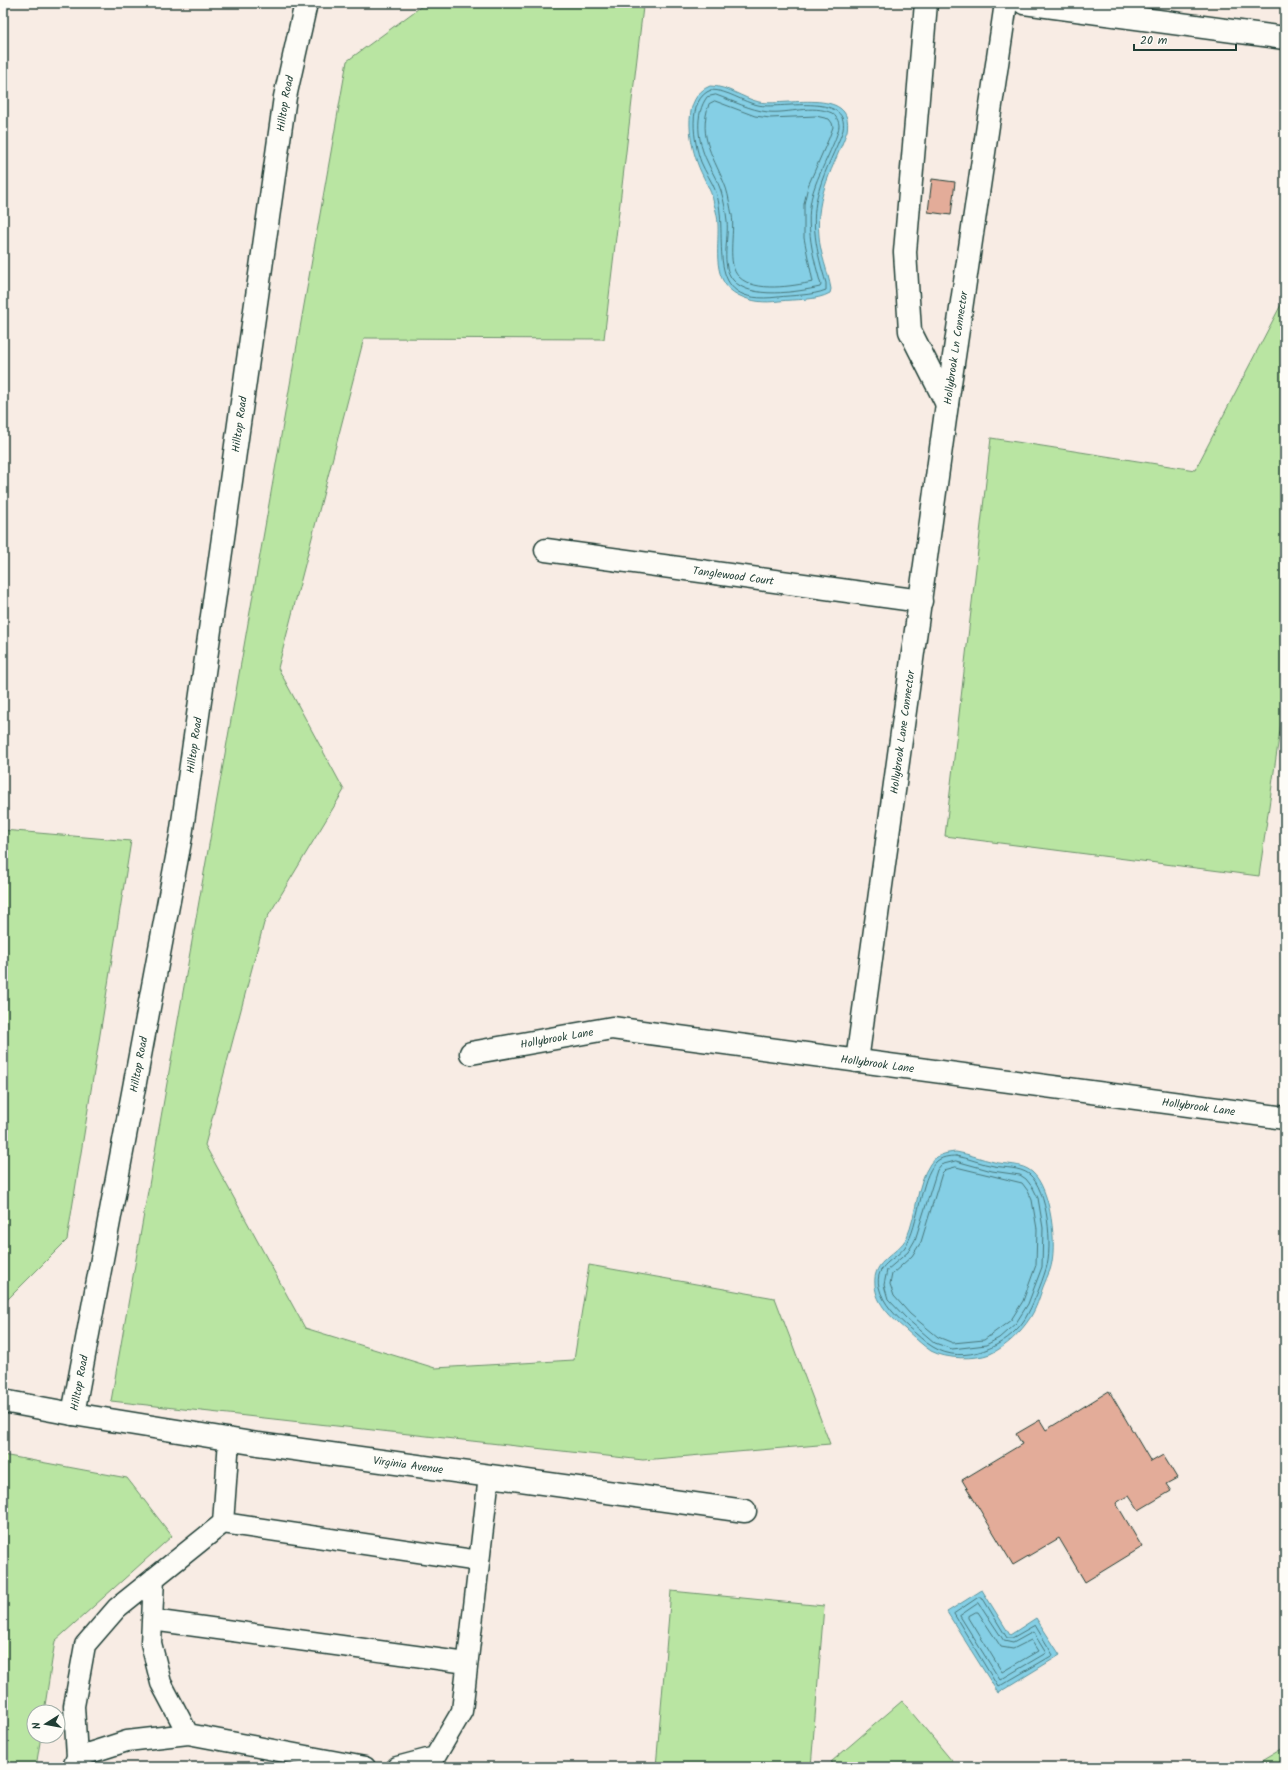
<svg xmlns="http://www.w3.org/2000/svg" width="1288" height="1770" font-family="Kalam,sans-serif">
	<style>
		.green { fill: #b9e5a2; stroke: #6c916b }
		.water { fill: #85cfe5; stroke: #5c959e }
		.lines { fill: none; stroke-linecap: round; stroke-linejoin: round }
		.shore { stroke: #48777b; stroke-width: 1 }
		.building { fill: #e3ac99; stroke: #1f3d34 }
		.service-casing { stroke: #1f3d34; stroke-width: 23 }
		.minor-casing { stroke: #1f3d34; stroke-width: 25 }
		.tertiary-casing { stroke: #1f3d34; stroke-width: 25 }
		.service { stroke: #fdfcf7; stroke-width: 20 }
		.minor { stroke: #fdfcf7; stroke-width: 22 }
		.tertiary { stroke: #fdfcf7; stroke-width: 22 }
		.labels { text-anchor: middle; stroke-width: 3; stroke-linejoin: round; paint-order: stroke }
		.street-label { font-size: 11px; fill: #1f3d34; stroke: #fdfcf7 }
	</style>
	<rect width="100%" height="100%" fill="#f8ece4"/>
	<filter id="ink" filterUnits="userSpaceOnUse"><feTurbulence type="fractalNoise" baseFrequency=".025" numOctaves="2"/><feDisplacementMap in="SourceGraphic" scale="8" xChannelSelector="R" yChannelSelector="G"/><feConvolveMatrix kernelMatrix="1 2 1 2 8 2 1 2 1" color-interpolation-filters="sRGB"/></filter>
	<g filter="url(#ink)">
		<path class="green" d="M 426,3 L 622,3 L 643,7 L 604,339 L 364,338 L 278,668 L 344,790 L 264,923 L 205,1145 L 305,1328 L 435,1368 L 574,1360 L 589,1265 L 775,1298 L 830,1444 L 643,1460 L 111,1401 L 347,61 Z
			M 1285,297 L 1285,695 L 1259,876 L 945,836 L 991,438 L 1195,470 Z
			M 3,830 L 131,841 L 67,1240 L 3,1304 Z
			M 3,1455 L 127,1478 L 172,1536 L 55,1641 L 44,1712 L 34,1712 L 34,1736 L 41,1736 L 36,1767 L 3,1767 Z
			M 671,1591 L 824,1606 L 811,1767 L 656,1767 Z
			M 902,1701 L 957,1767 L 835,1767 L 831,1762 Z
			M 1285,1748 L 1285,1767 L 1253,1767 Z"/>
		<path class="water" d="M 710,86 C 728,86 742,98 759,102 C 783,107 855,86 847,131 C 834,168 815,194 819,236 C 820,254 828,271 831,289 L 830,293 C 816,301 795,299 779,301 C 764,303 752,302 738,295 C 711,281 719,250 718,225 C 718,218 716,210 714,204 C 711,188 702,177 697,162 C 689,139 682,97 710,86 Z
			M 956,1152 C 969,1154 981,1159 994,1162 C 1006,1165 1022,1163 1032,1172 C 1051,1188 1058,1247 1050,1270 C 1048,1276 1045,1281 1043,1287 C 1039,1298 1037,1307 1030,1318 C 1021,1332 1006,1347 990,1354 C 974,1360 946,1359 931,1351 C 922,1345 913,1336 905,1329 C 892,1318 876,1304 875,1285 C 872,1260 898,1255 907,1237 C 917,1214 916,1185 930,1164 C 936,1155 945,1153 956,1152 Z
			M 982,1590 L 1010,1635 L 1036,1618 L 1060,1655 L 998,1693 L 947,1612 Z"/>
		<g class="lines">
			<path class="shore" d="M 711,90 C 728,90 742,102 758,105 C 778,110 850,91 843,130 C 836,150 825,169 819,190 C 809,221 817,253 826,283 L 826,290 C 811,296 793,295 778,297 C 699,307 731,237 716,192 C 712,181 705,172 701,162 C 694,143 686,99 711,90 Z
				M 716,95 C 733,101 750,110 768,112 C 789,114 812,104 832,113 C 836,116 839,121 839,126 C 838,138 820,171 815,186 C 803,218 812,253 821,285 L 820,287 C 797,292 750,300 733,280 C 720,265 729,239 727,221 C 726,211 724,201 721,191 C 718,181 711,171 707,161 C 698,143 694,114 707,97 Z
				M 715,101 L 755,116 L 770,118 L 816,116 L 829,119 L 832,123 L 833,127 L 829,138 L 808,186 L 804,204 L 804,238 L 813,282 C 792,286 756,293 739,277 C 726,265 735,232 732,215 C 730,206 729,197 726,188 C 715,158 697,139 709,104 Z
				M 956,1156 C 969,1158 981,1164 994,1166 C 1005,1168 1019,1167 1029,1174 C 1048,1190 1053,1247 1046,1269 C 1041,1285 1033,1305 1025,1319 C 1007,1347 963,1366 933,1347 C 924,1342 917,1334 909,1328 C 896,1316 883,1304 879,1287 C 874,1264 896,1260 905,1247 C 920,1224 919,1180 936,1162 C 941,1157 949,1156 956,1156 Z
				M 956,1161 L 992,1171 L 1020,1175 L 1026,1179 L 1033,1188 L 1038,1198 L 1043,1228 L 1042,1267 L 1028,1304 L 1016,1323 L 999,1338 L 986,1345 L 952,1349 L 935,1343 L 906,1318 L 888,1299 L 884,1285 L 887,1270 L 908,1252 L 915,1240 L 937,1170 L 941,1165 Z
				M 956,1167 L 1022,1183 L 1028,1191 L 1032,1200 L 1037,1229 L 1036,1265 L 1023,1301 L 1011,1320 L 984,1340 L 953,1343 L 938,1337 L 910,1314 L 894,1296 L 890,1284 L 892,1274 L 912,1256 L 921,1242 L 942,1173 L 945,1170 Z
				M 979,1597 L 982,1597 L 1007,1638 L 1012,1638 L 1035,1625 L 1053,1655 L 998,1687 L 954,1614 Z
				M 979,1603 L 1004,1641 L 1013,1643 L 1033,1632 L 1046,1653 L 1000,1680 L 960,1616 Z
				M 976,1612 L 978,1612 L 1001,1647 L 1013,1649 L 1031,1640 L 1038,1651 L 1002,1672 L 969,1618 L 969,1616 Z"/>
		</g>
		<path class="building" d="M 932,179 L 955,182 L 951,215 L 928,212 Z
			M 1109,1391 L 1151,1462 L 1163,1455 L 1177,1478 L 1166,1484 L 1171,1491 L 1139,1510 L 1129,1495 L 1116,1503 L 1142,1547 L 1085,1582 L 1059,1538 L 1013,1565 L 962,1480 L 1022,1444 L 1016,1434 L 1040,1420 L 1046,1430 Z"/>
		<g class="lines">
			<g class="service-casing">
				<path id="service" d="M 223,1523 L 479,1561
					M 154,1578 L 151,1643 L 161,1683 L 188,1734
					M 152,1620 L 467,1663
					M 77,1757 L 74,1706 L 85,1645 L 117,1608 L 223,1523 L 229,1440
					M 73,1767 L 77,1757 L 127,1741 L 188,1734 L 365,1767
					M 397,1767 L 435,1757 L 462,1711 L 489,1476"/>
			</g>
			<g class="minor-casing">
				<g id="minor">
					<path d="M 926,3 L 905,252 L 910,331 L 947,404"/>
					<path id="s1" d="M 546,550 L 921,601"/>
					<path id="s2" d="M 471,1053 L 612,1028 L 1285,1118"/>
					<path id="s3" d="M 857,1061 L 947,404 L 1006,3"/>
					<path id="s4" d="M 3,1401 L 73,1414 L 181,836 L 285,97 L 306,3"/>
					<path id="s5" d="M 73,1414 L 258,1444 L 745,1511"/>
				</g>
			</g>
			<g class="tertiary-casing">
				<path id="tertiary" d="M 1024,3 L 1285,38"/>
			</g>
			<use href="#service" class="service"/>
			<use href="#minor" class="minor"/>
			<use href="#tertiary" class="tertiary"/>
		</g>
	</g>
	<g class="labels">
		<g class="street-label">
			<text dy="4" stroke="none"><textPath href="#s4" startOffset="1399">Hilltop Road</textPath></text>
			<text dy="4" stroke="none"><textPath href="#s3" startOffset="720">Hollybrook Ln Connector</textPath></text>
			<text dy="4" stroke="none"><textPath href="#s4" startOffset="1075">Hilltop Road</textPath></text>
			<text dy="4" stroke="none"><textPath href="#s1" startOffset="189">Tanglewood Court</textPath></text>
			<text dy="4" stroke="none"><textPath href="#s3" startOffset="332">Hollybrook Lane Connector</textPath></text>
			<text dy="4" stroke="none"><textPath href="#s4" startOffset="751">Hilltop Road</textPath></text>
			<text dy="4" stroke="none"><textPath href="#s2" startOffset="87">Hollybrook Lane</textPath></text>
			<text dy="4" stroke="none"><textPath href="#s2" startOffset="411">Hollybrook Lane</textPath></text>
			<text dy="4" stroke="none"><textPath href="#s4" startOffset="427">Hilltop Road</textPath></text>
			<text dy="4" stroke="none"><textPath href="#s2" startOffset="735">Hollybrook Lane</textPath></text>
			<text dy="4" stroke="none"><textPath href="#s4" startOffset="103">Hilltop Road</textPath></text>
			<text dy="4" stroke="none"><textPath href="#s5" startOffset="339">Virginia Avenue</textPath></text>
		</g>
	</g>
	<rect width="1288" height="1770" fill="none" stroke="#fdfcf7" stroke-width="16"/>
	<rect x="8" y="8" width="1272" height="1754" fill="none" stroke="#1f3d34" stroke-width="1.5" filter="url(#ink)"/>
	<g transform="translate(46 1724) rotate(259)"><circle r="19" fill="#fdfcf7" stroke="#a4b0a9"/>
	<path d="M0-3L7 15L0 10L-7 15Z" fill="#1f3d34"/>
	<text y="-6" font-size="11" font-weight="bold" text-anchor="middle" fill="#1f3d34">N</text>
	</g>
	<path d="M1134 44v6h102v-6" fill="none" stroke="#1f3d34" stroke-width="2"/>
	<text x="1140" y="44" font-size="12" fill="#1f3d34" stroke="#fdfcf7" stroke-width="3" paint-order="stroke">20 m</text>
</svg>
